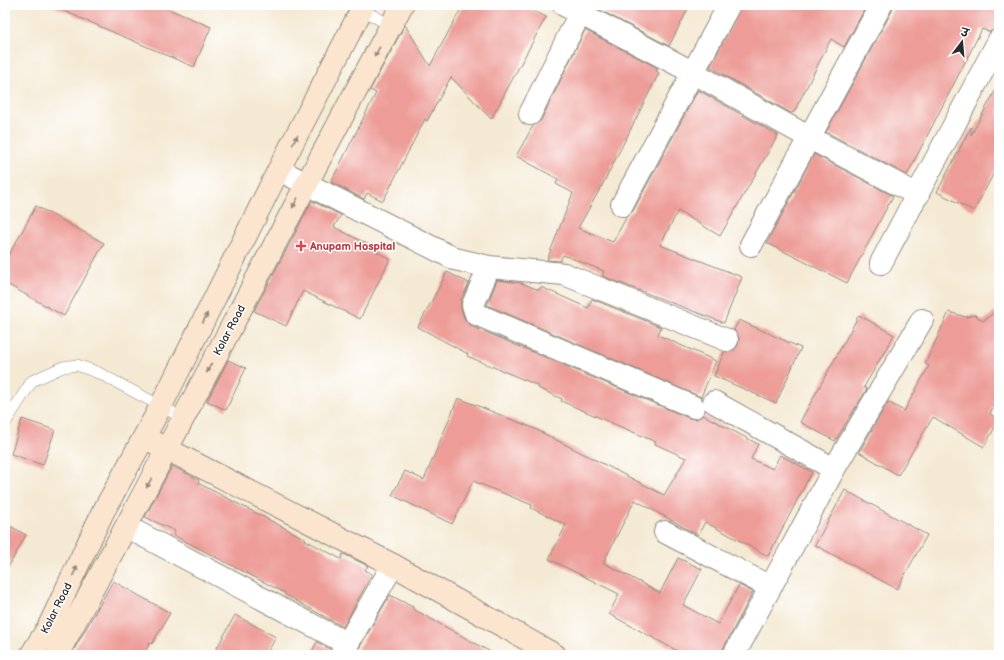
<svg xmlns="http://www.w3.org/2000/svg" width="1004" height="660" font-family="'Balsamiq Sans','Playpen Sans Deva',sans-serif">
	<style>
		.building { fill: #ed9c97 }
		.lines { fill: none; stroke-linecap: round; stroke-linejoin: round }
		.lane-casing { stroke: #908a7f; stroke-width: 12 }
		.street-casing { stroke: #908a7f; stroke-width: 24 }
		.secondary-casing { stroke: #908a7f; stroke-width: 24 }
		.lane { stroke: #fff; stroke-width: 11 }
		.street { stroke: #fff; stroke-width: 22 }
		.secondary { stroke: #fbe5cf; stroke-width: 22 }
		.oneway { fill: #93887d }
		.health-dot { fill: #e0444e; stroke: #fff; stroke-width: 1.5 }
		.labels { text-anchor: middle; stroke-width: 3; stroke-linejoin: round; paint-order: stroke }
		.health-label { font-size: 11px; font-weight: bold; fill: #be3a42; stroke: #fff; text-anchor: start }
		.street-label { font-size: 11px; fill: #2b2b2b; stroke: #fff }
	</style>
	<rect width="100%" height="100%" fill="#fff"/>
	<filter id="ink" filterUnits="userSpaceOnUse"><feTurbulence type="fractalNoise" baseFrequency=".025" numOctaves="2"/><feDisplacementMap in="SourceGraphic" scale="8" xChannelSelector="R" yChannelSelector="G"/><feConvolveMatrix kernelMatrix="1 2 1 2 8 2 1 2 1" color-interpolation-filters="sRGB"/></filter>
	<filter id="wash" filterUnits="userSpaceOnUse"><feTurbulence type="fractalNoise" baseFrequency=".012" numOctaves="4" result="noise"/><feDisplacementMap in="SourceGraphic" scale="16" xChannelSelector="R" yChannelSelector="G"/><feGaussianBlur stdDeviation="0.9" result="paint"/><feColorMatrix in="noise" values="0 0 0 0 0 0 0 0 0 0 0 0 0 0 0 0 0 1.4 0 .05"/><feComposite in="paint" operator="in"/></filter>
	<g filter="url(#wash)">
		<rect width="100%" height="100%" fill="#f4e9d3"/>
		<g id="blocks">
			<path class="building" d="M 50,5 L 159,5 L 211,27 L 194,67 Z
				M 463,5 L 523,5 L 546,17 L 491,119 L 451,77 L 427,121 L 425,119 L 383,201 L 367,193 L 364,199 L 331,182 L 376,93 L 370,90 L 405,25 L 430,66 Z
				M 596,5 L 690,5 L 669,46 L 596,8 Z
				M 742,5 L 867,5 L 844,47 L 831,39 L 794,112 L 791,113 L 710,67 Z
				M 893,5 L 999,5 L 999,28 L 989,32 L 982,29 L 907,175 L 826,132 L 892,11 Z
				M 585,30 L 658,68 L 656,71 L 659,73 L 605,180 L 578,228 L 613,242 L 627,216 L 633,211 L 698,90 L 778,135 L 720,236 L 678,211 L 660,245 L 742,277 L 724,323 L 602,276 L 604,271 L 563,255 L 560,261 L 547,260 L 573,193 L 556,184 L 558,179 L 516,156 L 533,126 L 541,120 Z
				M 999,84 L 999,163 L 974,211 L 937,192 L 971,127 L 971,135 Z
				M 814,154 L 893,196 L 847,283 L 767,243 Z
				M 312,201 L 341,215 L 334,227 L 367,244 L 366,246 L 390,259 L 360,319 L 303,291 L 286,326 L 254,311 Z
				M 36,206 L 104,243 L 64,316 L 5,283 L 5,262 Z
				M 447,272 L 469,283 L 461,300 L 461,308 L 464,318 L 471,326 L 689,418 L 696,419 L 703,415 L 758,444 L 751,459 L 773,469 L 780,455 L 812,472 L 768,556 L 705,522 L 698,535 L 635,500 L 605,559 L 604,563 L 660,593 L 678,558 L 702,569 L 683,605 L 718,624 L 739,585 L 753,592 L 723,649 L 722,655 L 685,655 L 609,614 L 619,594 L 549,559 L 566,525 L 531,508 L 532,505 L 473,481 L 452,524 L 392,495 L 405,471 L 424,480 L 458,398 L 533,428 L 664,495 L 686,458 L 655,444 L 656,442 L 561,401 L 562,399 L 538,388 L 539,386 L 467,356 L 468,354 L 418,327 Z
				M 497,280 L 521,283 L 539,290 L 541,287 L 588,308 L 592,299 L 661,327 L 658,335 L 716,361 L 701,397 L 487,305 Z
				M 999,309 L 999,393 L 990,414 L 999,420 L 984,447 L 933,417 L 898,475 L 859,452 L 888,402 L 904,411 L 929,366 L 925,364 L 949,312 L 966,317 L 975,315 L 983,321 Z
				M 859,315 L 894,335 L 864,387 L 867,389 L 835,441 L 800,422 Z
				M 739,320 L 801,348 L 776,403 L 714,376 L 724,352 L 734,350 L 738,345 L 739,338 L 734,330 Z
				M 228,360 L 246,368 L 226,410 L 207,401 Z
				M 22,419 L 55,430 L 43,465 L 11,454 Z
				M 172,466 L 199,480 L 198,483 L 306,539 L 305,540 L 341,559 L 343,554 L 368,566 L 365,570 L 372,574 L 343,627 L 284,594 L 285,593 L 173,535 L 175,531 L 145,517 Z
				M 845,490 L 927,535 L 897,589 L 815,545 Z
				M 5,523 L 26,535 L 5,573 Z
				M 113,581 L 170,613 L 152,644 L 150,643 L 143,655 L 71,655 Z
				M 390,595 L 413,607 L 413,609 L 496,655 L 355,655 Z
				M 235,615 L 276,637 L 266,655 L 213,655 Z
				M 317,642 L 330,649 L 329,655 L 310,655 Z"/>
		</g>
	</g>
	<g filter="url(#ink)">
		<use href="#blocks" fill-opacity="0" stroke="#908a7f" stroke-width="1"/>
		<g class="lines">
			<g class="lane-casing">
				<path id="lane" d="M 358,7 L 391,26
					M 5,423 L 32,381 L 63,367 L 77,365 L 99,373 L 183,418"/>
			</g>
			<g class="street-casing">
				<path id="street" d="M 564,5 L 694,73 L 810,138 L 918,195
					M 530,114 L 584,5
					M 279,170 L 455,259 L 489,267 L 564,274 L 727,340
					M 622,205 L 729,5
					M 751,245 L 881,5
					M 881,263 L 999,40
					M 489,267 L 473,305 L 476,314 L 694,407
					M 714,402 L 834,469
					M 127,527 L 348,644
					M 665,532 L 770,587
					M 341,655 L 393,565
					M 734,655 L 834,469 L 922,320"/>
			</g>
			<g class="secondary-casing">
				<path id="secondary" d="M 153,442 L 393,565 L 555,655
					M 31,655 L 49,626 L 102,514 L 161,406 L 278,171 L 364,5
					M 57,655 C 174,440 285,221 402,5"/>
			</g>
			<use href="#lane" class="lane"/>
			<use href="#street" class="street"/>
			<use href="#secondary" class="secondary"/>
		</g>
		<defs><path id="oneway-solid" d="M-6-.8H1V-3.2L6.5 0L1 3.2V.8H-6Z"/></defs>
		<g class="oneway">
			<use href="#oneway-solid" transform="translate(377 52) rotate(118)"/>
			<use href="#oneway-solid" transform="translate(295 140) rotate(-63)"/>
			<use href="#oneway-solid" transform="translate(295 203) rotate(118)"/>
			<use href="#oneway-solid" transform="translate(205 318) rotate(-64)"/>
			<use href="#oneway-solid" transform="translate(209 368) rotate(118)"/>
			<use href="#oneway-solid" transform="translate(149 483) rotate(117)"/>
			<use href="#oneway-solid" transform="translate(75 571) rotate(-65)"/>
		</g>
	</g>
	<path class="health-dot" d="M299 240h4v4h4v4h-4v4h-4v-4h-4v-4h4z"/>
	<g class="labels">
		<g class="health-label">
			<text x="310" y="250">Anupam Hospital</text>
		</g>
		<g class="street-label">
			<text transform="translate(229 330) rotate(-62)" y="4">Kolar Road</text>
			<text transform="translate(56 608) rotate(-63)" y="4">Kolar Road</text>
		</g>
	</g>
	<rect width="1004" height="660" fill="none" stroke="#fff" stroke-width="20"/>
	<g transform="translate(962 42) rotate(16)" stroke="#ffffff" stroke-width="3" paint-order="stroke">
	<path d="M0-3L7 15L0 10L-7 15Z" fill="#2b2b2b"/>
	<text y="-6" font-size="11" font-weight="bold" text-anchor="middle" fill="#2b2b2b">उ</text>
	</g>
</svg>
